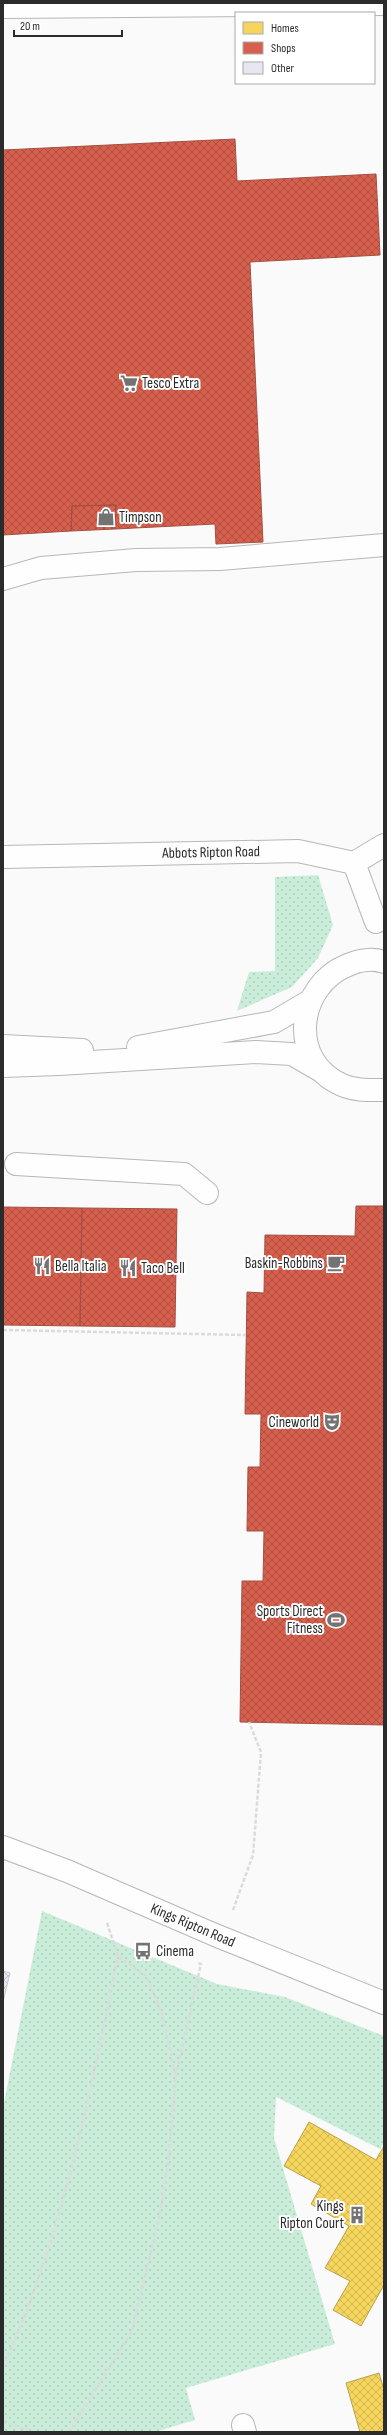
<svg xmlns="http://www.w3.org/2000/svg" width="387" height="2435" font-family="'Sofia Sans Condensed',sans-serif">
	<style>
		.green { fill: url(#green-dots) }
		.homes { fill: url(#homes-cross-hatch); stroke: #b9a24e }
		.shops { fill: url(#shops-cross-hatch); stroke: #a35043 }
		.building { fill: url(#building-cross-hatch); stroke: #cacaca }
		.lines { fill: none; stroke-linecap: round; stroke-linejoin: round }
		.minor-casing { stroke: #b7b7b7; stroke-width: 24 }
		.highway-casing { stroke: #b7b7b7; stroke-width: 24 }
		.path { stroke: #dbdbdc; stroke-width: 2.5; stroke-dasharray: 4 2; stroke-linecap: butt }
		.minor { stroke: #fefefe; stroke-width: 22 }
		.highway { stroke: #fefefe; stroke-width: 22 }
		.labels { text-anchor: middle; stroke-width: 4; stroke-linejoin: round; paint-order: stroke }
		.poi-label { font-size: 15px; fill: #2b2b2c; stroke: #fff; text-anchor: start }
		.street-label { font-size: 15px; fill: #2b2b2c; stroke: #fff }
	</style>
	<defs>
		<pattern id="green-dots" width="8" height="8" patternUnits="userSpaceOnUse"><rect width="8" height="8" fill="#caedda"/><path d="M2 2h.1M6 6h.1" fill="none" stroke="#aecbbb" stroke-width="1.8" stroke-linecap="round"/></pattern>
		<pattern id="homes-cross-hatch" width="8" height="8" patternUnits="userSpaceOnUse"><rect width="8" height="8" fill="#f6d55c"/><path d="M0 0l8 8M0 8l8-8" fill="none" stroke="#d3b750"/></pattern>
		<pattern id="shops-cross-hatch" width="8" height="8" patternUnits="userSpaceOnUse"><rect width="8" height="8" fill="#d6604d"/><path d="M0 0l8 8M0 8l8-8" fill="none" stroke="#ae4f40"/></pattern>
		<pattern id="building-cross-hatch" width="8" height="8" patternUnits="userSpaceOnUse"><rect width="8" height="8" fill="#e8e6f1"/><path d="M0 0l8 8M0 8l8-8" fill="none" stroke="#c7c5cf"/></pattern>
	</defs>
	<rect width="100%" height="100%" fill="#fafafa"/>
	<path class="green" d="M 318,875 L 333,925 L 318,958 L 292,987 L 237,1011 L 249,972 L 275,971 L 275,877 Z
		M 42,1911 L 217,1984 L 285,1997 L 384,2036 L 384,2142 L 380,2149 L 276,2097 L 274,2138 L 335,2344 L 186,2388 L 195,2420 L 155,2432 L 3,2432 L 3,2108 Z"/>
	<path class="homes" d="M 309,2122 L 376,2160 L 384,2146 L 384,2285 L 361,2326 L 333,2310 L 350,2281 L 325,2268 L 349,2226 L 311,2204 L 321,2186 L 284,2166 Z
		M 379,2373 L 384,2390 L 384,2432 L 360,2432 L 346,2383 Z"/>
	<path class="shops" d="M 235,139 L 237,181 L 376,174 L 380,255 L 250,262 L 263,542 L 216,544 L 215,524 L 115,529 L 116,505 L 72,506 L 71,531 L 3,535 L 3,150 Z
		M 116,505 L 115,529 L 71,531 L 72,506 Z
		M 356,1206 L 384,1206 L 384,1725 L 240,1722 L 242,1581 L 263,1581 L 264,1531 L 247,1531 L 248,1467 L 260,1467 L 261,1414 L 245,1414 L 247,1292 L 264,1293 L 265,1235 L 355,1236 Z
		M 3,1207 L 82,1208 L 80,1326 L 3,1325 Z
		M 82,1208 L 177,1209 L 175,1327 L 80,1326 Z"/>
	<path class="building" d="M 3,1971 L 10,1973 L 3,2002 Z"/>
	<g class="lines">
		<g class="minor-casing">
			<path id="minor" d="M 3,579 L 41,568 L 136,560 L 220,559 L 384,545
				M 3,857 L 298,851 L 354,863 L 376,922
				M 354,863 L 384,845
				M 384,962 C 373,958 359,960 348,965 C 297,985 287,1061 342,1085 C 356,1091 369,1090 384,1090
				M 3,1046 L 82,1050
				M 138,1047 L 274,1022 L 308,1002
				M 3,1066 L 59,1064 L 256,1052 L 292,1054 L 323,1072
				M 16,1164 L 184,1174 L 207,1193
				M 3,1847 L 67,1871 L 215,1935 L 384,2003
				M 243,2425 L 245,2432"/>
		</g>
		<g class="highway-casing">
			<path id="highway" d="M 3,7 L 384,4"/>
		</g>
		<path class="path" d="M 3,1330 L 246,1335
			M 233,1910 L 253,1855 L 261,1752 L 249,1722
			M 107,1923 L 118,1956 L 147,1977 L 162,2014 L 175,2073
			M 3,2367 C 62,2238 90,2095 118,1956
			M 3,2422 L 34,2432
			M 69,2432 L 132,2331 L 159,2218 L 168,2165 L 176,2075 L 201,1964 L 198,1963"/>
		<use href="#minor" class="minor"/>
		<use href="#highway" class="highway"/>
	</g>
	<defs>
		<g id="supermarket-bare" transform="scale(1.38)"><path d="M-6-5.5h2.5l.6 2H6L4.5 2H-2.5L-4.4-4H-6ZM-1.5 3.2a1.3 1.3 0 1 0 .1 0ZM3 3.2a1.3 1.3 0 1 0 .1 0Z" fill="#737374" stroke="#fff" stroke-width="2.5" paint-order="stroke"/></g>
		<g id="shop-bare" transform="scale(1.38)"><path d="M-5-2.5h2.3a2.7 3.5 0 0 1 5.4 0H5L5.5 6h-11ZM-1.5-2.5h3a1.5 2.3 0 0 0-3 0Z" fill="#737374" stroke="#fff" stroke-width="2.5" paint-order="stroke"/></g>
		<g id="cafe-bare" transform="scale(1.38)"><path d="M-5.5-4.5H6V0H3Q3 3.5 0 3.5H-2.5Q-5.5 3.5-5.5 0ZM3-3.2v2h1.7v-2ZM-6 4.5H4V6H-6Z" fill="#737374" stroke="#fff" stroke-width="2.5" paint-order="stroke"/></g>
		<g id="restaurant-bare" transform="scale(1.38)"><path d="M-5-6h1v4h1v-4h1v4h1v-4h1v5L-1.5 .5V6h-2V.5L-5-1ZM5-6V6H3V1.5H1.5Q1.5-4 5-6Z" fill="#737374" stroke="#fff" stroke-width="2.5" paint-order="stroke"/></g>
		<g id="theatre-bare" transform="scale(1.38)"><path d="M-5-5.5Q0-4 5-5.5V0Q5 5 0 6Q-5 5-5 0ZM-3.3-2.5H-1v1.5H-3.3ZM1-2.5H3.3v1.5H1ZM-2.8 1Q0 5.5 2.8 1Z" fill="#737374" stroke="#fff" stroke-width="2.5" paint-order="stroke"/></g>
		<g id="stadium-bare" transform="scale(1.38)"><path d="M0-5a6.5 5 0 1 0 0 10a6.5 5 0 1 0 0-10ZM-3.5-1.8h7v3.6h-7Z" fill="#737374" stroke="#fff" stroke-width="2.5" paint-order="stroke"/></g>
		<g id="bus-bare" transform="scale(1.38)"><path d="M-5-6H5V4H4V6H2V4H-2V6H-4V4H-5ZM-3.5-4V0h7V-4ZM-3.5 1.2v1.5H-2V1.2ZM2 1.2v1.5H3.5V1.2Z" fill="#737374" stroke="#fff" stroke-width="2.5" paint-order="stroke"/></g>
		<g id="building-bare" transform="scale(1.38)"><path d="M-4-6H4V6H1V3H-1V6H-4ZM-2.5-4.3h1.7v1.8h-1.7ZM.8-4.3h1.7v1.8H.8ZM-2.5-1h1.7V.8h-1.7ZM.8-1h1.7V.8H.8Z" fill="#737374" stroke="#fff" stroke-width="2.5" paint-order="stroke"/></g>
	</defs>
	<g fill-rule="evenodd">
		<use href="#supermarket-bare" x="129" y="383"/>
		<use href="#shop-bare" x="106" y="517"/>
		<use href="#cafe-bare" x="336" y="1263"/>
		<use href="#restaurant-bare" x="42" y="1266"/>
		<use href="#restaurant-bare" x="128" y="1268"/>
		<use href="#theatre-bare" x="332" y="1422"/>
		<use href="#stadium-bare" x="336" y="1620"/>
		<use href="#bus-bare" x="143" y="1951"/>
		<use href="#building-bare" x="357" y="2215"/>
	</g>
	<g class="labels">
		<g class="poi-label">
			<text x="142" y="388">Tesco Extra</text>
			<text x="119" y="522">Timpson</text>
			<text x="323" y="1268" text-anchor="end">Baskin-Robbins</text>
			<text x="55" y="1271">Bella Italia</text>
			<text x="141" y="1273">Taco Bell</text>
			<text x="319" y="1427" text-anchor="end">Cineworld</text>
			<text x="323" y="1616" text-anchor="end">Sports Direct<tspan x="323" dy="17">Fitness</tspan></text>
			<text x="156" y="1956">Cinema</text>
			<text x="344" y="2211" text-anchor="end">Kings<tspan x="344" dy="17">Ripton Court</tspan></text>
		</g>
		<g class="street-label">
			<text transform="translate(211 852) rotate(-1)" y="5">Abbots Ripton Road</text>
			<text transform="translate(193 1925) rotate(23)" y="5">Kings Ripton Road</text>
		</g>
	</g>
	<rect width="387" height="2435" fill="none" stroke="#2b2b2c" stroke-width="8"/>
	<rect x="235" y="12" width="140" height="72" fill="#ffffff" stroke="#aaaaab"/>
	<rect x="243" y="22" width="20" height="12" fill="#f6d55c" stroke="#aaaaab"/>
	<text x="271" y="32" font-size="12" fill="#2b2b2c">Homes</text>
	<rect x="243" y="42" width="20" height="12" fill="#d6604d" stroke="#aaaaab"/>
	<text x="271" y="52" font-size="12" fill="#2b2b2c">Shops</text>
	<rect x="243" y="62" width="20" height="12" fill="#e8e6f1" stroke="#aaaaab"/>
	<text x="271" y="72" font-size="12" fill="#2b2b2c">Other</text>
	<path d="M14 30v6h108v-6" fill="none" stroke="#2b2b2c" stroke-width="2"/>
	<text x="20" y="30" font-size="12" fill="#2b2b2c" stroke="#ffffff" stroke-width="3" paint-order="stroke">20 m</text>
</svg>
